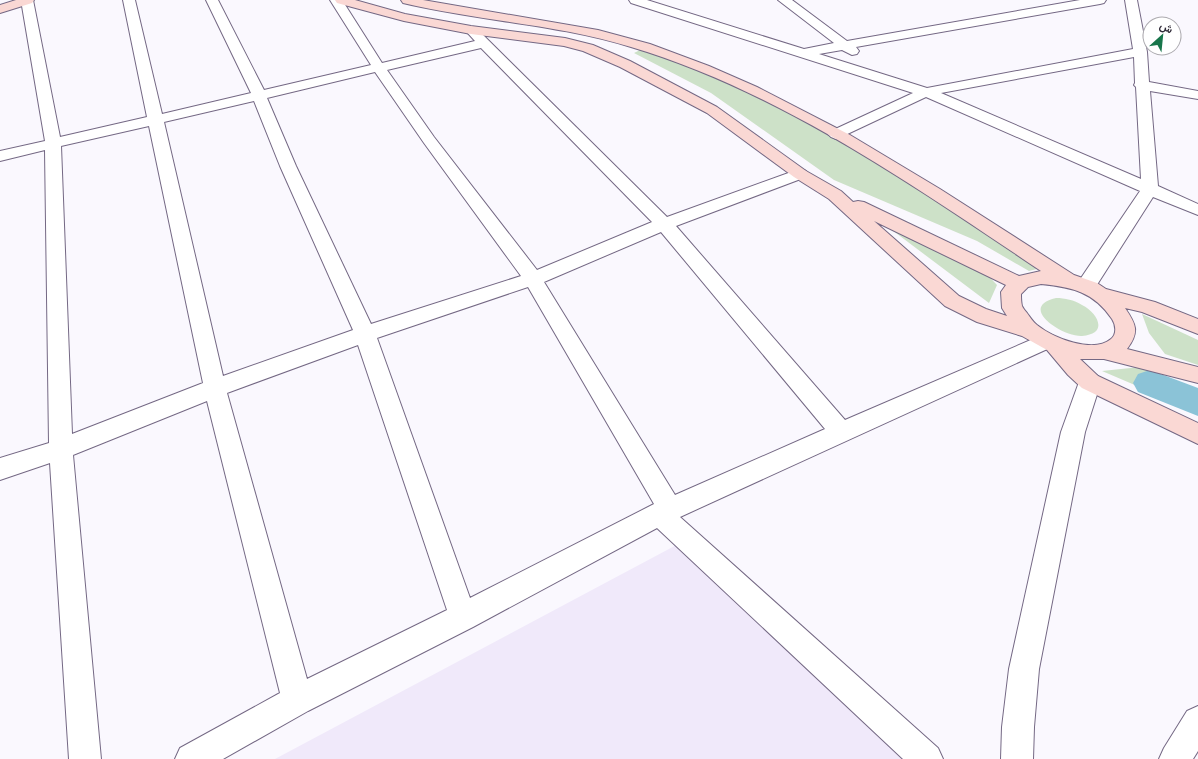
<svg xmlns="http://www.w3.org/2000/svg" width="1198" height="759" font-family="Lato,Vazirmatn,sans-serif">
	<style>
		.built { fill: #f0e9fa }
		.green { fill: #cde1c8 }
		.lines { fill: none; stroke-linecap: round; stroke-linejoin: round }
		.canal { fill: #8bc3d7; fill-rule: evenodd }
		.street-casing { stroke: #746884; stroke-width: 2 }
		.secondary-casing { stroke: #746884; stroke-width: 2 }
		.street { fill: #fff; fill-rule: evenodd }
		.secondary { fill: #fad8d4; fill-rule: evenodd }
	</style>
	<rect width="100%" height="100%" fill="#faf8fe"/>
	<path class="built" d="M 682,542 L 906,759 L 275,759 Z"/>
	<path class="green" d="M 644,48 L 784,106 L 1045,267 L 1029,271 L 977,241 L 834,180 L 711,93 L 634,53 Z
		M 880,221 L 981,268 L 997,285 L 989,303 Z
		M 1056,298 C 1065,298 1074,300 1082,305 C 1098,313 1109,334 1082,336 C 1062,337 1017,307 1056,298 Z
		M 1142,314 L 1198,340 L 1198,365 L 1165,354 L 1149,333 Z
		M 1140,367 L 1167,381 L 1198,392 L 1198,412 L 1102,371 Z"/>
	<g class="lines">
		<path class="canal" d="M 1150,370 L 1198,388 L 1198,416 L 1138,392 L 1133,383 L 1138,374 Z"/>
		<g class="street-casing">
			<path id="street" d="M 21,0 L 33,0 L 60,137 L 147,117 L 123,0 L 135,0 L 162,114 L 251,93 L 206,0 L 218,0 L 264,90 L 371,65 L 330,0 L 342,0 L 382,63 L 475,41 L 465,30 L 467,27 L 475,27 L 667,217 L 794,171 L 800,169 L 806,171 L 808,174 L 806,177 L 676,226 L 845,420 L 1040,336 L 1047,333 L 1054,336 L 1057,341 L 1054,346 L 680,517 L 938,748 L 943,759 L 903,759 L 657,528 L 473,627 L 308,711 L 223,759 L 175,759 L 180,748 L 280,693 L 207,401 L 73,455 L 101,759 L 69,759 L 50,463 L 0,480 L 0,458 L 49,443 L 45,150 L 0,161 L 0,151 L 45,141 ZM 481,48 L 652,222 L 537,270 L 434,137 L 387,70 ZM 375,72 L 424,143 L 521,276 L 371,324 L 296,166 L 267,98 ZM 254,101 L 280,166 L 353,330 L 223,376 L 164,122 ZM 149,126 L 203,383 L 72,434 L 61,146 ZM 661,232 L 825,429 L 675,495 L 544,282 ZM 528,287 L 654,504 L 470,598 L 377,338 ZM 358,345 L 447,610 L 307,679 L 227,393 Z
				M 629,0 L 647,0 L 804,49 L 834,43 L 778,0 L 792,0 L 847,41 L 1080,0 L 1106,0 L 1104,3 L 1100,4 L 856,47 L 859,51 L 857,54 L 852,55 L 842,50 L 819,54 L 927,88 L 1133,49 L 1125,0 L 1137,0 L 1147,52 L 1149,82 L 1198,91 L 1198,99 L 1150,91 L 1158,186 L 1198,204 L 1198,215 L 1153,197 L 1093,291 L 1086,293 L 1079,291 L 1076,286 L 1079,281 L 1140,191 L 926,97 L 841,137 L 836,139 L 831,137 L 828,134 L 831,131 L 913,93 L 631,3 ZM 1134,57 L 1135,83 L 1134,85 L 1136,87 L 1141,179 L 941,93 Z
				M 1090,373 L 1098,376 L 1101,382 L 1085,432 L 1039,669 L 1034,727 L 1033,759 L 1001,759 L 1002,727 L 1009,669 L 1061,432 L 1079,382 L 1082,376 Z
				M 1198,706 L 1198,751 L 1193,759 L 1159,759 L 1164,748 L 1187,711 Z"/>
		</g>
		<g class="secondary-casing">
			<path id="secondary" d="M 16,0 L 34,0 L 32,3 L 0,13 L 0,5 Z
				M 335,0 L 355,0 L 405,14 L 471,26 L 565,38 L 593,45 L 630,61 L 717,107 L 806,171 L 841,191 L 853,202 L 858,201 L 864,202 L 1019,276 L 1041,271 C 914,186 779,91 631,47 C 557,24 478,21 403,3 L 401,0 L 423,0 L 598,30 L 650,44 L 709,66 L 757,87 L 850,135 L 940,189 L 1074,275 L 1097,283 L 1106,289 L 1155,302 L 1198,319 L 1198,334 L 1142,312 L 1125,308 C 1136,324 1140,332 1127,349 L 1198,367 L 1198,383 L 1104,359 L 1080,359 L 1098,376 L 1198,423 L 1198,444 L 1082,388 L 1068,375 L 1047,350 L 1022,336 L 977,322 L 945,306 L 829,199 L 794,177 L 707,113 L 620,67 L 583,51 L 564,46 L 471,34 L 404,21 L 337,3 ZM 874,221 L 1006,285 L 1001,292 L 1002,308 L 1007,316 L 986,309 L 959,296 ZM 1041,284 C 1072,287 1094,292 1112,319 C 1116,325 1117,334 1111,339 C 1093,354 1053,338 1037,325 C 1033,322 1030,317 1027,313 C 1025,311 1023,308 1022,306 C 1021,302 1021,297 1021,294 L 1028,287 Z"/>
		</g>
		<use href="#street" class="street"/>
		<use href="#secondary" class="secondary"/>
	</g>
	<g transform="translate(1162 36) rotate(27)"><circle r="19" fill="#ffffff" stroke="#acaaaf"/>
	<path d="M0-3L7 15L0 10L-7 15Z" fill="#18764b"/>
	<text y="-6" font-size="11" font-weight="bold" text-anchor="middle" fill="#2f2a37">ش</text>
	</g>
</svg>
